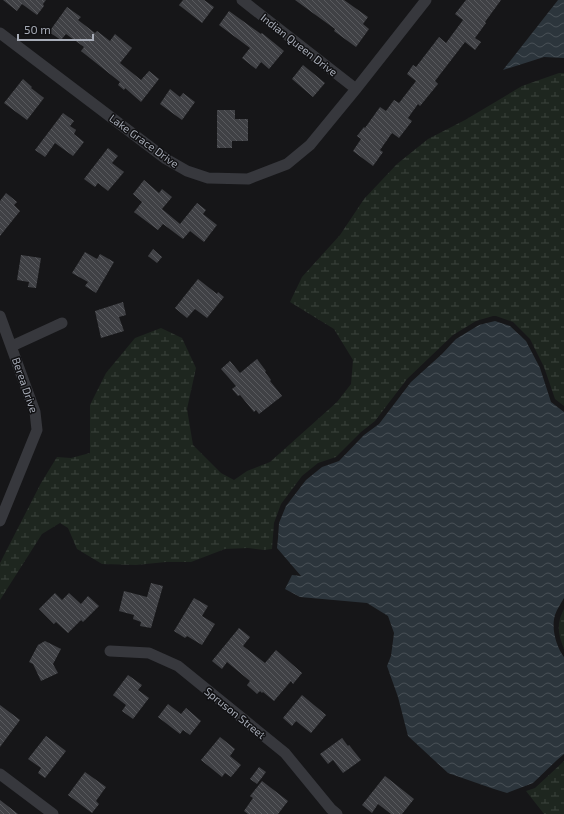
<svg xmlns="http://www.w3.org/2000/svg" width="564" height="814" font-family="'Exo 2',sans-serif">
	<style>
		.wetland { fill: url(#wetland-marsh) }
		.water { fill: url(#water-waves) }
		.building { fill: url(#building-back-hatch) }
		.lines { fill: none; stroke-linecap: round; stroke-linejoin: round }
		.minor { stroke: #37383d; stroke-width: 11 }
		.labels { text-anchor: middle; stroke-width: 3; stroke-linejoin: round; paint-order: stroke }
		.street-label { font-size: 11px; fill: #a8adb8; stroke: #111113 }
	</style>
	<defs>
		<pattern id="wetland-marsh" width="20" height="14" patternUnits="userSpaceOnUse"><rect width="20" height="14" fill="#1e261f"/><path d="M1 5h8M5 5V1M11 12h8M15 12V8" fill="none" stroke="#3c433d"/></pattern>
		<pattern id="water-waves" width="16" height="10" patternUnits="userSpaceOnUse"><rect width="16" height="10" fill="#2c353c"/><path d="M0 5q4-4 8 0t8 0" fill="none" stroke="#485056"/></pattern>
		<pattern id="building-back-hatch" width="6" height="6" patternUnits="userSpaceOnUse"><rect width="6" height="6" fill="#404145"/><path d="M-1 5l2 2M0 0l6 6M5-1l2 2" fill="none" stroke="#595a5e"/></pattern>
	</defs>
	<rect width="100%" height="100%" fill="#161618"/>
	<path class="wetland" d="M 559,73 L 564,73 L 564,406 L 555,399 L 544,367 L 530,339 L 513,322 L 496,316 L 493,316 L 476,321 L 453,335 L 407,379 L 375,421 L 361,432 L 336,457 L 318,463 L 302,476 L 281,504 L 274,523 L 272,549 L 264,550 L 248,548 L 225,549 L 191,562 L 166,562 L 136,565 L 102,564 L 77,549 L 68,528 L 60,523 L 42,534 L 0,600 L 0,563 L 41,483 L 57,457 L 71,458 L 90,453 L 90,405 L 106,373 L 135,338 L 161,328 L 182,338 L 196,368 L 187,409 L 193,445 L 221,473 L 234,480 L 247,471 L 270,462 L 337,402 L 351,384 L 353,360 L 334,329 L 290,302 L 302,277 L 340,235 L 364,199 L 397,164 L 428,139 L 465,120 L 522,86 Z
		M 564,609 L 564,649 C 558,634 556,624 564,609 Z
		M 564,761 L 564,814 L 544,814 L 526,791 L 535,788 Z"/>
	<path class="water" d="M 558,0 L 564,0 L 564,58 L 544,57 L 503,70 Z
		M 495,321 L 510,326 L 526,341 L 540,368 L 551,402 L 564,412 L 564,598 C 561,603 557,609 555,615 C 551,628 556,646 564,657 L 564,754 L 557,760 L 533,783 L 507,793 L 494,789 L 448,773 L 408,736 L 398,697 L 387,666 L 391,656 L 394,633 L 388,616 L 367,603 L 300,597 L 285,589 L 292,575 L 301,576 L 277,548 L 278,538 L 279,523 L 286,506 L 306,480 L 322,467 L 339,461 L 364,435 L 379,424 L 411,382 L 442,354 L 456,339 L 479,325 Z"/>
	<path class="building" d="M 3,0 L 46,0 L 43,4 L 44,6 L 37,15 L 22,4 L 17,11 Z
		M 183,0 L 204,0 L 214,7 L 202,23 L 179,5 Z
		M 295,0 L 344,0 L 368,17 L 363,24 L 369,29 L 356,47 L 334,31 L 335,29 Z
		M 466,0 L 501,0 L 485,22 L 486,23 L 475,38 L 481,42 L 475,50 L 465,42 L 435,81 L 438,84 L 420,106 L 418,104 L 408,118 L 412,121 L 399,138 L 392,133 L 380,150 L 383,152 L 373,166 L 353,151 L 361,139 L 357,136 L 364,127 L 365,128 L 380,107 L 386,111 L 394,100 L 399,103 L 416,81 L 407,74 L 413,65 L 416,67 L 439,37 L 446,43 L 463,20 L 455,14 Z
		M 67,7 L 81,17 L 78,20 L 95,33 L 97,31 L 110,41 L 115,34 L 132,48 L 120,63 L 141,80 L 149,71 L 159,79 L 141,102 L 125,88 L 124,90 L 118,85 L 120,82 L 81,51 L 84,47 L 66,34 L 61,40 L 49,32 Z
		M 229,11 L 261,34 L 262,33 L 284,51 L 269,69 L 261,62 L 256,69 L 242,58 L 250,48 L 219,25 Z
		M 303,65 L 325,83 L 313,97 L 292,79 Z
		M 23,79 L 32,87 L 31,88 L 44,98 L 27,120 L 4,103 Z
		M 170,89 L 180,97 L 183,93 L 195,102 L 182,120 L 160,104 Z
		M 217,110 L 235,110 L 235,119 L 248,119 L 248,141 L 232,141 L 232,148 L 217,148 Z
		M 63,113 L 74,121 L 70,126 L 76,130 L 74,134 L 84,142 L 73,156 L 55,143 L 45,157 L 35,150 Z
		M 108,148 L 118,156 L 112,163 L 124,172 L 108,191 L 98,183 L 95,187 L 84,179 Z
		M 144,180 L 159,193 L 162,189 L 172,197 L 162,209 L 180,224 L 197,203 L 206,210 L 203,214 L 217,225 L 204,242 L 190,231 L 183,239 L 163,224 L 158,230 L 134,212 L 142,202 L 133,194 Z
		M 6,193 L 17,202 L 14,205 L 20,211 L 0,236 L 0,201 Z
		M 153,249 L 162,257 L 157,263 L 148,256 Z
		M 85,252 L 97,259 L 100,254 L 114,262 L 96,293 L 85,286 L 88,282 L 72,273 Z
		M 21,255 L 41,258 L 36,288 L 28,287 L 29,282 L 17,280 Z
		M 198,279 L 217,294 L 218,292 L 224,297 L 207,318 L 195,309 L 187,318 L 175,308 Z
		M 123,302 L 126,315 L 119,317 L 124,331 L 101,338 L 95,311 Z
		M 257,359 L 266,371 L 265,372 L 271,380 L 270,381 L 282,396 L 259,414 L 256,410 L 254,412 L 240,395 L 238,396 L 232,389 L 236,386 L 221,369 L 230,361 L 240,373 Z
		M 151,583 L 163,586 L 151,628 L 140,626 L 141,622 L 133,619 L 134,615 L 119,611 L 124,591 L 147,597 Z
		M 55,593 L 62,600 L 69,593 L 81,604 L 88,596 L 99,606 L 83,622 L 81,620 L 68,633 L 56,622 L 54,624 L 39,609 Z
		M 194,598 L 208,606 L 202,616 L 215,624 L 202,645 L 187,636 L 185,638 L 174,631 Z
		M 239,628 L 250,637 L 243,646 L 265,663 L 276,650 L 302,673 L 293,684 L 291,681 L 274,701 L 263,692 L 262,693 L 260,691 L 257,694 L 247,685 L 250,681 L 227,662 L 222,669 L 212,661 Z
		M 45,641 L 61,649 L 53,664 L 58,673 L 41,681 L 33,664 L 29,662 L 38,645 Z
		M 128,675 L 142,685 L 138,690 L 149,698 L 133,719 L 122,711 L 126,705 L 113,695 Z
		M 302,695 L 326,715 L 311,733 L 296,721 L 292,726 L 283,718 Z
		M 168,704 L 181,714 L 186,708 L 201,721 L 190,735 L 183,730 L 180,734 L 158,717 Z
		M 0,705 L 20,720 L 0,747 Z
		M 46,736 L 66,751 L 45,778 L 38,773 L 41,768 L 28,759 Z
		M 220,737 L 235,749 L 230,756 L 241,765 L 231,777 L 225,773 L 222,777 L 201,760 Z
		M 342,738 L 348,746 L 349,745 L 361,760 L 343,773 L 333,760 L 328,764 L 320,754 Z
		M 259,767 L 266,772 L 257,784 L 250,779 Z
		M 85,772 L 106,787 L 96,801 L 99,804 L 92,813 L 68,795 Z
		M 385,776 L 414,799 L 402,814 L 391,814 L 378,804 L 372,813 L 362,805 Z
		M 262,781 L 288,801 L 278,814 L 248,814 L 244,811 L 253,798 L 250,796 Z
		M 0,800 L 18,814 L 0,814 Z"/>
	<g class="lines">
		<path class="minor" d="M 242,0 L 356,89
			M 0,33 L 166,159 L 187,171 L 208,178 L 248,179 L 287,164 L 310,145 L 356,89 L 426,0
			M 0,316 L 35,412 L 37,430 L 0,521
			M 12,346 L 62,323
			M 110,651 L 149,653 L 178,666 L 285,753 L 331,809 L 337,814
			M 0,774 L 53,814"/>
	</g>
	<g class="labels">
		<g class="street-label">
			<text transform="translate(299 45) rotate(38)" y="4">Indian Queen Drive</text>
			<text transform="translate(144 141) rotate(36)" y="4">Lake Grace Drive</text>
			<text transform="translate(25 385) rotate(71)" y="4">Berea Drive</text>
			<text transform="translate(235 713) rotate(39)" y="4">Spruson Street</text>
		</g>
	</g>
	<path d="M18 34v6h75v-6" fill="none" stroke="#a8adb8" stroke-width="2"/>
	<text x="24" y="34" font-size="12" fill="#a8adb8" stroke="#111113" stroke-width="3" paint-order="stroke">50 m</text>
</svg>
